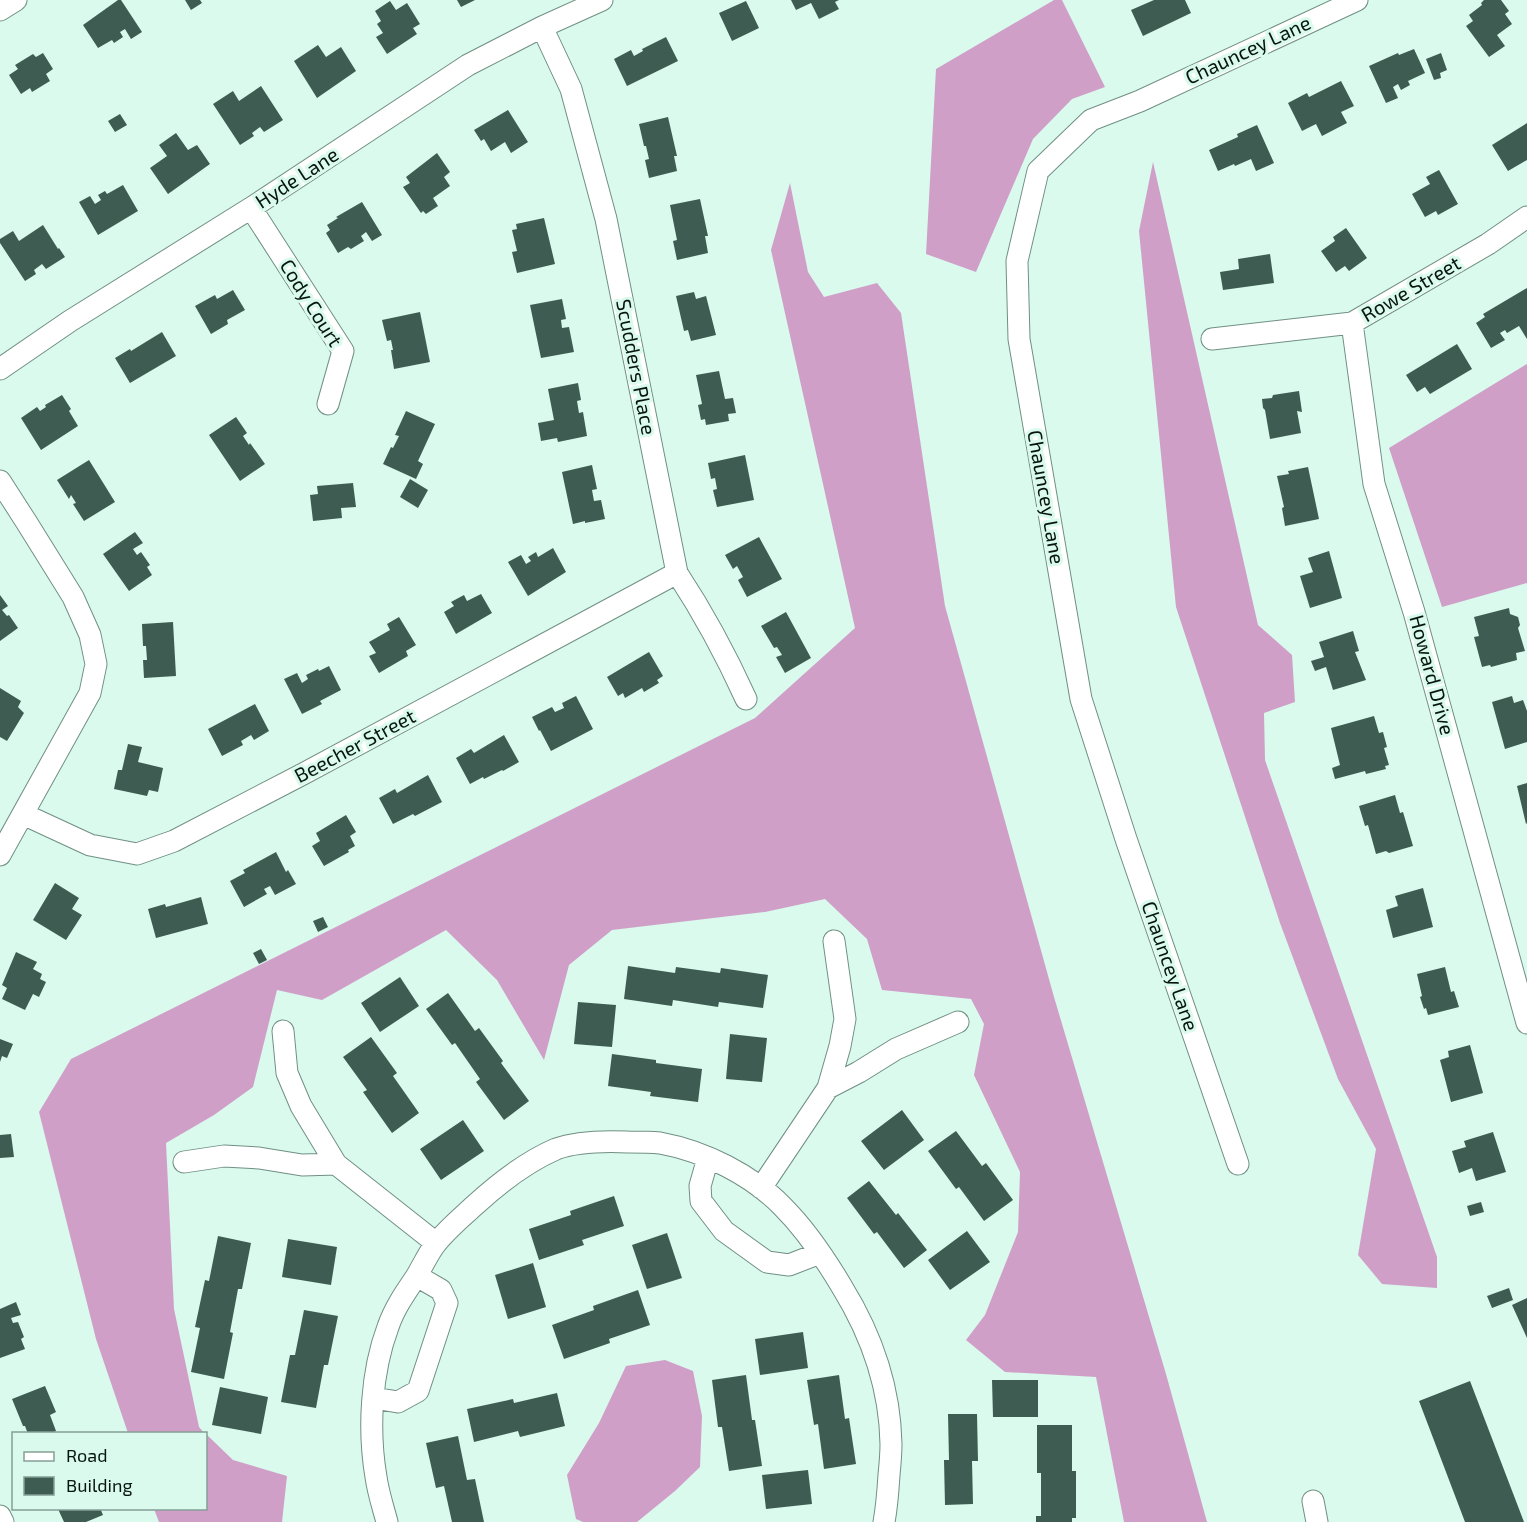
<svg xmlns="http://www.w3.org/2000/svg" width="1527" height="1522" font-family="'Exo 2',sans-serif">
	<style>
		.forest { fill: #d09fc8 }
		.building { fill: #3f5c52 }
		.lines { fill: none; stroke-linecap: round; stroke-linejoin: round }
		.minor-casing { stroke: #718f84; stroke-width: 23 }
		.minor { stroke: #fff; stroke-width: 21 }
		.labels { text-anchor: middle; stroke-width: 6; stroke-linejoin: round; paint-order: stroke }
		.street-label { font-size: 20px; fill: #081410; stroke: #d9faed }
	</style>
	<rect width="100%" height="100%" fill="#d9faed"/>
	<path class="forest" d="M 1054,0 L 1062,0 L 1105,87 L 1072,99 L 1033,139 L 976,272 L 926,254 L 936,69 Z
		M 1153,162 L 1258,625 L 1292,655 L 1295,702 L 1264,713 L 1265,760 L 1437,1257 L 1437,1288 L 1382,1284 L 1358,1255 L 1376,1149 L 1338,1079 L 1280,923 L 1176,607 L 1139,231 Z
		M 790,183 L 808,272 L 824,297 L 877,283 L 901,313 L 945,606 L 1054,997 L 1166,1374 L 1207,1522 L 1124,1522 L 1096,1377 L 1005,1372 L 966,1340 L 985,1315 L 1018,1232 L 1020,1172 L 974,1075 L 984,1024 L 971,999 L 882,990 L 867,939 L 825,899 L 765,912 L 612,930 L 569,965 L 544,1060 L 497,980 L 446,930 L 322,1000 L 277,990 L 253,1087 L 214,1115 L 166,1143 L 174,1309 L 199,1427 L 205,1434 L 128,1433 L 96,1339 L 39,1112 L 71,1059 L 755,718 L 855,628 L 771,250 Z
		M 1527,364 L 1527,583 L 1442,607 L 1389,448 Z
		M 665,1360 L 693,1371 L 702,1416 L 700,1467 L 675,1491 L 637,1522 L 583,1522 L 576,1519 L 567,1475 L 599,1423 L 626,1366 Z
		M 206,1434 L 233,1460 L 287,1476 L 282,1522 L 159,1522 L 154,1509 L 206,1508 Z"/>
	<path class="building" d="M 118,0 L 121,0 L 142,32 L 131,39 L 125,29 L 120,32 L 123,37 L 114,43 L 112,40 L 98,48 L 83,25 Z
		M 185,0 L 200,0 L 202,3 L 191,10 Z
		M 457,0 L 475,0 L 461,7 Z
		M 791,0 L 839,0 L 835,2 L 839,9 L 819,19 L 811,3 L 796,10 Z
		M 1154,0 L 1185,0 L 1191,13 L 1143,36 L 1131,10 Z
		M 1484,0 L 1501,0 L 1509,11 L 1505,14 L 1512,24 L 1497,35 L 1505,46 L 1489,57 L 1466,26 L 1473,21 L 1469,15 L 1482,5 L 1481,3 Z
		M 390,1 L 396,10 L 407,3 L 420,24 L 413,28 L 417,34 L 387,54 L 376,37 L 383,33 L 377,24 L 381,21 L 375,11 Z
		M 746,1 L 759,28 L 732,41 L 719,13 Z
		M 666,37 L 678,61 L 627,86 L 614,59 L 631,50 L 634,56 L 643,51 L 642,49 Z
		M 318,45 L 326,57 L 341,47 L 356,71 L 317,98 L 294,61 Z
		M 1414,49 L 1425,73 L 1408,81 L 1410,85 L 1401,90 L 1398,84 L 1393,87 L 1398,98 L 1386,103 L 1369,66 L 1398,53 L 1399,55 Z
		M 43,53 L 53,69 L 46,74 L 50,81 L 32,92 L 30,88 L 21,94 L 9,75 L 18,69 L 15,65 L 33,54 L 36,57 Z
		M 1441,53 L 1447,70 L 1440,73 L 1441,78 L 1434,80 L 1426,59 Z
		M 1341,81 L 1354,106 L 1341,112 L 1347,123 L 1322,136 L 1316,124 L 1302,131 L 1288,103 L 1307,93 L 1309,97 Z
		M 261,86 L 283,120 L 264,132 L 260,127 L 252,133 L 254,136 L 240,145 L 213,104 L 233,91 L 239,101 Z
		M 508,110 L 528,142 L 511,153 L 505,142 L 491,151 L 484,139 L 481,141 L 474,130 Z
		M 120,114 L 127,125 L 115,132 L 108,121 Z
		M 668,117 L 677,156 L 674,156 L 677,171 L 649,178 L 645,160 L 649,159 L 646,146 L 644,146 L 639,124 Z
		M 1527,123 L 1527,160 L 1508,171 L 1492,145 Z
		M 1257,125 L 1274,163 L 1256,171 L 1251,159 L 1235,166 L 1234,164 L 1218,171 L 1209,150 L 1238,137 L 1237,134 Z
		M 176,133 L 188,150 L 197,145 L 210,164 L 168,194 L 150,168 L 167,156 L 159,145 Z
		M 437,153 L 450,172 L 444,177 L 450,186 L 433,198 L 438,206 L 426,214 L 423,211 L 421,213 L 403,187 L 410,183 L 406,177 Z
		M 1439,170 L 1458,204 L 1438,215 L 1436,211 L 1425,217 L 1412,194 L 1430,184 L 1426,177 Z
		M 123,185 L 138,211 L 98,235 L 79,202 L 90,196 L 95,204 L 101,200 L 98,195 L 105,191 L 107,194 Z
		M 700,199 L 708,236 L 705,236 L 708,253 L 677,260 L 673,241 L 677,240 L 670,205 Z
		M 362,202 L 382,235 L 372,241 L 366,232 L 361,236 L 364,241 L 351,249 L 348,247 L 338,253 L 326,233 L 330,230 L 327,225 L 338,218 L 336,217 Z
		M 544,218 L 555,264 L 517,273 L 512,252 L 517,251 L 512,230 L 517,229 L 516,224 Z
		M 43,225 L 58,249 L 59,248 L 65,257 L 46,269 L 42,264 L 34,270 L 36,274 L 25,281 L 0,243 L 0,239 L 13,231 L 19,241 Z
		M 1346,228 L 1367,258 L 1349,271 L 1345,266 L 1336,272 L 1321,251 L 1335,241 L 1333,237 Z
		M 1270,254 L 1274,283 L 1223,290 L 1220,272 L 1239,269 L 1238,259 Z
		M 1527,288 L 1527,339 L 1519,326 L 1507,333 L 1505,330 L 1500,333 L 1505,340 L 1491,348 L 1476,323 L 1485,317 L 1483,314 Z
		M 233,290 L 245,310 L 227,320 L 228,324 L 211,334 L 195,306 L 215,295 L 217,299 Z
		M 694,292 L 696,299 L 706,296 L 716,335 L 691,341 L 688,330 L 684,331 L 676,296 Z
		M 562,299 L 566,319 L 561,320 L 562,328 L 569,327 L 574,352 L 541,358 L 530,305 Z
		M 420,312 L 430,362 L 394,369 L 391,350 L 393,350 L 391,340 L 387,341 L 382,320 Z
		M 162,332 L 176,356 L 130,383 L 115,358 L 130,349 L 131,351 Z
		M 1457,344 L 1472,369 L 1430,394 L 1425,387 L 1417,392 L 1406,375 Z
		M 719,371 L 725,399 L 733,398 L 736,413 L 728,414 L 729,421 L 706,425 L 705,419 L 701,420 L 698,405 L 702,404 L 696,375 Z
		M 578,383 L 581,400 L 577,401 L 579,413 L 583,412 L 587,436 L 558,442 L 557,438 L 541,441 L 538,423 L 554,420 L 548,389 Z
		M 1299,391 L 1302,412 L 1297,411 L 1301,433 L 1270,439 L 1265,410 L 1263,408 L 1262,399 L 1272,398 L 1273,395 Z
		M 62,395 L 71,409 L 69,411 L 78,426 L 41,450 L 21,418 L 37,407 L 40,411 L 46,407 L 45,405 Z
		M 406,411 L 435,424 L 418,461 L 423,464 L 416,479 L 383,464 L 391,447 L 393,448 L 399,436 L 395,435 Z
		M 236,417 L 247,433 L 243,436 L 249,445 L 250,443 L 265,464 L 240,481 L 209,435 Z
		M 745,455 L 754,500 L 717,507 L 713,490 L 717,489 L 715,478 L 711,479 L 708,463 Z
		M 89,460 L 115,502 L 84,521 L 73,504 L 76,503 L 71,495 L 69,499 L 57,480 Z
		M 592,465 L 597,489 L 592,490 L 594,501 L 601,500 L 605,519 L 585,523 L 585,521 L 573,524 L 562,472 Z
		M 1308,467 L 1319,519 L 1285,526 L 1282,508 L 1284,507 L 1277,476 L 1289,474 L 1288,471 Z
		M 410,479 L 428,490 L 418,508 L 400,497 Z
		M 353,483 L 356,507 L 341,508 L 342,518 L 313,521 L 310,495 L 318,494 L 317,486 Z
		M 135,532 L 143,543 L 133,549 L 137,555 L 141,552 L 150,565 L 147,567 L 152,575 L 129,591 L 103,554 Z
		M 759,537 L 782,579 L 747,597 L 738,580 L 743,577 L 737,566 L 733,569 L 725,555 Z
		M 553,548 L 566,572 L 528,596 L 508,562 L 521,555 L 526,564 L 531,561 L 528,557 L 536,552 L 538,557 Z
		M 1329,551 L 1342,598 L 1310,608 L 1300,576 L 1313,572 L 1308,558 Z
		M 481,594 L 492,613 L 456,634 L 444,612 L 454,606 L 451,602 L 464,595 L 467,601 Z
		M 0,595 L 8,606 L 2,610 L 7,616 L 9,615 L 18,628 L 0,641 Z
		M 1509,608 L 1510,614 L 1518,617 L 1520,625 L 1518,628 L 1525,651 L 1516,653 L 1517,660 L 1491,667 L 1490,665 L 1482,667 L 1474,637 L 1479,636 L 1474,617 Z
		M 786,612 L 811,658 L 785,673 L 776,657 L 782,655 L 777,647 L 774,648 L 761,626 Z
		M 399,617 L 416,645 L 406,651 L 408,656 L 379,673 L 369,656 L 376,653 L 369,642 L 390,630 L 387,624 Z
		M 173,622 L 176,676 L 144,678 L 143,660 L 147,660 L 146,646 L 143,646 L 142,624 Z
		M 1353,631 L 1359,651 L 1355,652 L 1366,680 L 1333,690 L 1326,667 L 1315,671 L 1311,661 L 1324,657 L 1319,642 Z
		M 649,652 L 663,676 L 657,680 L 659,683 L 644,692 L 642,688 L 625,698 L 623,693 L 618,696 L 607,677 Z
		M 329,666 L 341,690 L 320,701 L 322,704 L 302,714 L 284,679 L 297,673 L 302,683 L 308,679 L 306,675 L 318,669 L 319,671 Z
		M 0,688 L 21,701 L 18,707 L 24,713 L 7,741 L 0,737 Z
		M 576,696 L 593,729 L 551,751 L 540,730 L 539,731 L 532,717 L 552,707 L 555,712 L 564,708 L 562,703 Z
		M 1512,696 L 1514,703 L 1523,700 L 1527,711 L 1527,742 L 1505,749 L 1492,702 Z
		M 255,704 L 269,731 L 254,740 L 251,735 L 241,741 L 243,745 L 222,756 L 208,729 Z
		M 1374,716 L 1379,733 L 1383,732 L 1387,747 L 1384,748 L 1389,765 L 1385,766 L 1386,769 L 1366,774 L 1365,771 L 1335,779 L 1332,768 L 1340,765 L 1331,728 Z
		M 504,735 L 519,762 L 503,771 L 502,770 L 484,779 L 483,777 L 470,784 L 456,758 L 471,749 L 474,753 Z
		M 128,744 L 142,747 L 138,762 L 163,768 L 158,792 L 149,790 L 147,796 L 114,789 L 118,770 L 122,770 Z
		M 428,775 L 442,802 L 415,816 L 413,814 L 393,824 L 379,798 L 395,789 L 397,793 Z
		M 1527,783 L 1527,823 L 1526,824 L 1517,786 Z
		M 1395,795 L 1400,813 L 1403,812 L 1413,846 L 1389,853 L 1386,851 L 1376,854 L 1368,825 L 1365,826 L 1359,806 Z
		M 346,815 L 356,832 L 350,836 L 355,846 L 348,850 L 349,852 L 324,866 L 312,846 L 320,841 L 316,833 Z
		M 276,852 L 286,872 L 288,870 L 296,884 L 275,895 L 270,886 L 264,889 L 267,894 L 244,907 L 230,881 L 245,873 L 243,870 Z
		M 55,883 L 79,898 L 72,909 L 82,915 L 66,940 L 33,920 Z
		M 1423,888 L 1433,927 L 1393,938 L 1386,910 L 1398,906 L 1395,896 Z
		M 201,897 L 208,924 L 156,938 L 148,909 L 165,904 L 166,907 Z
		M 323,917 L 328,927 L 318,932 L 313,921 Z
		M 261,949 L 267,960 L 259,964 L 253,953 Z
		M 16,952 L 37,962 L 33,969 L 42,974 L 40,979 L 46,982 L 39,997 L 33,994 L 25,1010 L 2,999 L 7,988 L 2,985 Z
		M 628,966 L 675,973 L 676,967 L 720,973 L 721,968 L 768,975 L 763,1008 L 719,1002 L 718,1007 L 673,1000 L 672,1006 L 624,999 Z
		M 1445,967 L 1451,992 L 1454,991 L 1459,1007 L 1428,1015 L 1426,1008 L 1424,1009 L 1420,997 L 1422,996 L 1417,974 Z
		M 400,977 L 419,1006 L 380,1032 L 361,1003 Z
		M 448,993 L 475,1031 L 479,1028 L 503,1061 L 501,1063 L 529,1101 L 504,1120 L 476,1082 L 480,1079 L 455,1043 L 452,1045 L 426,1009 Z
		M 578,1002 L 616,1005 L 612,1047 L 574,1044 Z
		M 730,1034 L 767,1038 L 762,1082 L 726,1079 Z
		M 371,1037 L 397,1073 L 393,1076 L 419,1113 L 392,1133 L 363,1092 L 367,1090 L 343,1057 Z
		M 0,1039 L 13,1044 L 7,1058 L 2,1056 L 0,1062 Z
		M 1470,1045 L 1483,1093 L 1451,1102 L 1440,1060 L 1449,1057 L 1448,1051 Z
		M 612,1054 L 656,1060 L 656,1063 L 702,1069 L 698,1102 L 650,1096 L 651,1092 L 608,1086 Z
		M 902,1110 L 924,1140 L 884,1170 L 861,1141 Z
		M 463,1120 L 484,1151 L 441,1180 L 420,1149 Z
		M 956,1131 L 982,1166 L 986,1163 L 1013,1200 L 984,1221 L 959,1187 L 956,1189 L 928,1151 Z
		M 1493,1132 L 1506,1172 L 1476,1181 L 1472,1168 L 1459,1173 L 1452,1151 L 1466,1147 L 1464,1141 Z
		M 11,1134 L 14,1157 L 0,1158 L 0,1135 Z
		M 869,1181 L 896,1215 L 898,1213 L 927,1250 L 904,1268 L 877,1232 L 874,1234 L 847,1198 Z
		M 614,1196 L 624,1226 L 582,1240 L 584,1245 L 539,1260 L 529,1229 L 571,1215 L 570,1211 Z
		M 1481,1202 L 1484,1212 L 1470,1216 L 1467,1206 Z
		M 967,1231 L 990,1262 L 950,1290 L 928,1260 Z
		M 667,1233 L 682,1278 L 647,1289 L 632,1245 Z
		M 218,1236 L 251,1243 L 242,1289 L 238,1289 L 230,1332 L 233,1333 L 224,1379 L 191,1372 L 200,1328 L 195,1327 L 205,1280 L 209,1281 Z
		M 288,1239 L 337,1247 L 331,1285 L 282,1277 Z
		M 533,1263 L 546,1307 L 508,1319 L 495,1275 Z
		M 1509,1288 L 1513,1300 L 1492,1308 L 1487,1296 Z
		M 638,1290 L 650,1325 L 609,1339 L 610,1343 L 564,1359 L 552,1325 L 594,1310 L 593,1306 Z
		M 1527,1298 L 1527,1338 L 1512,1305 Z
		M 16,1302 L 21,1315 L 11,1318 L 13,1323 L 18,1322 L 24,1337 L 21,1339 L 25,1349 L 0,1358 L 0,1309 Z
		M 304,1310 L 338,1316 L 328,1365 L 324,1365 L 316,1408 L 281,1402 L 290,1355 L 295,1355 Z
		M 803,1332 L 808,1368 L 760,1375 L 755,1339 Z
		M 746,1375 L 752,1420 L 755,1420 L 762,1466 L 729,1471 L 722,1427 L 718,1427 L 712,1380 Z
		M 839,1375 L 845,1419 L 849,1418 L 856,1464 L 824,1469 L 818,1424 L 814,1425 L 807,1380 Z
		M 992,1380 L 1038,1380 L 1038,1417 L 993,1417 Z
		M 1470,1381 L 1524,1522 L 1465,1522 L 1419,1401 Z
		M 45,1386 L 56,1412 L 50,1415 L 56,1431 L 50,1434 L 28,1434 L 25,1426 L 23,1426 L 12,1399 Z
		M 220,1387 L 268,1397 L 261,1434 L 212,1425 Z
		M 557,1393 L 565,1426 L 520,1437 L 518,1431 L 474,1442 L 467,1409 L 513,1399 L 514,1403 Z
		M 948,1414 L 977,1414 L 978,1461 L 972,1461 L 973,1504 L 945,1505 L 944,1460 L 949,1460 Z
		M 1037,1425 L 1072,1425 L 1072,1471 L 1076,1471 L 1076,1518 L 1072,1518 L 1072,1522 L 1036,1522 L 1036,1516 L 1041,1516 L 1041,1473 L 1037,1473 Z
		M 458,1436 L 467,1480 L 475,1479 L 484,1522 L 452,1522 L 444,1486 L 436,1488 L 426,1443 Z
		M 808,1470 L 812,1504 L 766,1509 L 762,1475 Z
		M 61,1508 L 100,1508 L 103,1515 L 86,1522 L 64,1522 L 58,1509 Z"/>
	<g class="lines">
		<g class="minor-casing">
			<path id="minor" d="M 0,10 L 16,0
				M 542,27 L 571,89 L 606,219 L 677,573 C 704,614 726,655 746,699
				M 251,208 L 343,351 L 328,404
				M 1352,323 L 1374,484 L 1414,612 L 1527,1023
				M 1212,339 L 1352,323 L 1488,244 L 1527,217
				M 0,369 L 70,321 L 251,208 L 468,65 L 542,27 L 602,0
				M 0,481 L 27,523 L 73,597 L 90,635 L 96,664 L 90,693 L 0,855
				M 23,814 L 90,845 L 137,854 L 174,841 L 303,774 L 677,573
				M 283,1031 L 287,1073 L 301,1106 L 336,1164 L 436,1243
				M 828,1088 L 859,1072 L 896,1049 L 958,1022
				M 708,1158 L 700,1186 L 701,1201 L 724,1231 L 767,1262 L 789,1265 L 820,1253
				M 184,1162 L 224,1156 L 259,1158 L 302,1165 L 336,1164
				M 1238,1164 L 1126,839 L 1081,699 L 1019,339 L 1017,261 L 1038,171 L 1091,120 L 1140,101 L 1357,0
				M 761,1188 L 828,1088 L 840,1046 L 845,1019 L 834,941
				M 374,1398 L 398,1402 L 418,1391 L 447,1303 L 441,1290 L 417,1276
				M 1313,1501 L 1317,1522
				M 0,1516 L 3,1522
				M 387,1522 C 383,1507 378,1492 376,1477 C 368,1430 371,1372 388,1327 C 394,1309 405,1293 416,1277 C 422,1267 427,1256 434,1246 C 445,1231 461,1218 475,1205 C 499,1183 526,1162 556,1149 C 578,1141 605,1141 628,1142 C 639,1142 650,1142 660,1143 C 704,1151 752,1175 783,1207 C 805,1229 826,1260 842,1287 C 871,1334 890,1388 891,1444 C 891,1455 890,1465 889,1475 C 888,1491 887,1506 884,1522"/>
		</g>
		<use href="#minor" class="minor"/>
	</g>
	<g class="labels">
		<g class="street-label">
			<text transform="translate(1248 50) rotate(-25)" y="7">Chauncey Lane</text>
			<text transform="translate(297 178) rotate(-33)" y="7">Hyde Lane</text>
			<text transform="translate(1411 289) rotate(-30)" y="7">Rowe Street</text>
			<text transform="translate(311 303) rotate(58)" y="7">Cody Court</text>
			<text transform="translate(636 367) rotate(79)" y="7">Scudders Place</text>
			<text transform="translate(1046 497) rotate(80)" y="7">Chauncey Lane</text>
			<text transform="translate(1432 675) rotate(75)" y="7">Howard Drive</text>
			<text transform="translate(355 746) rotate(-28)" y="7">Beecher Street</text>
			<text transform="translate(1170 966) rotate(71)" y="7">Chauncey Lane</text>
		</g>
	</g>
	<rect x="12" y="1432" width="195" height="78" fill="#d9faed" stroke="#859e95" stroke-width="1.5"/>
	<rect x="24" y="1452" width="30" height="9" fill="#ffffff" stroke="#859e95" stroke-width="1.5"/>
	<text x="66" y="1462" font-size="18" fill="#081410">Road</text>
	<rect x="24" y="1477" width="30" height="18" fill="#3f5c52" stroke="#859e95" stroke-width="1.5"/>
	<text x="66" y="1492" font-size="18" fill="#081410">Building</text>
</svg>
